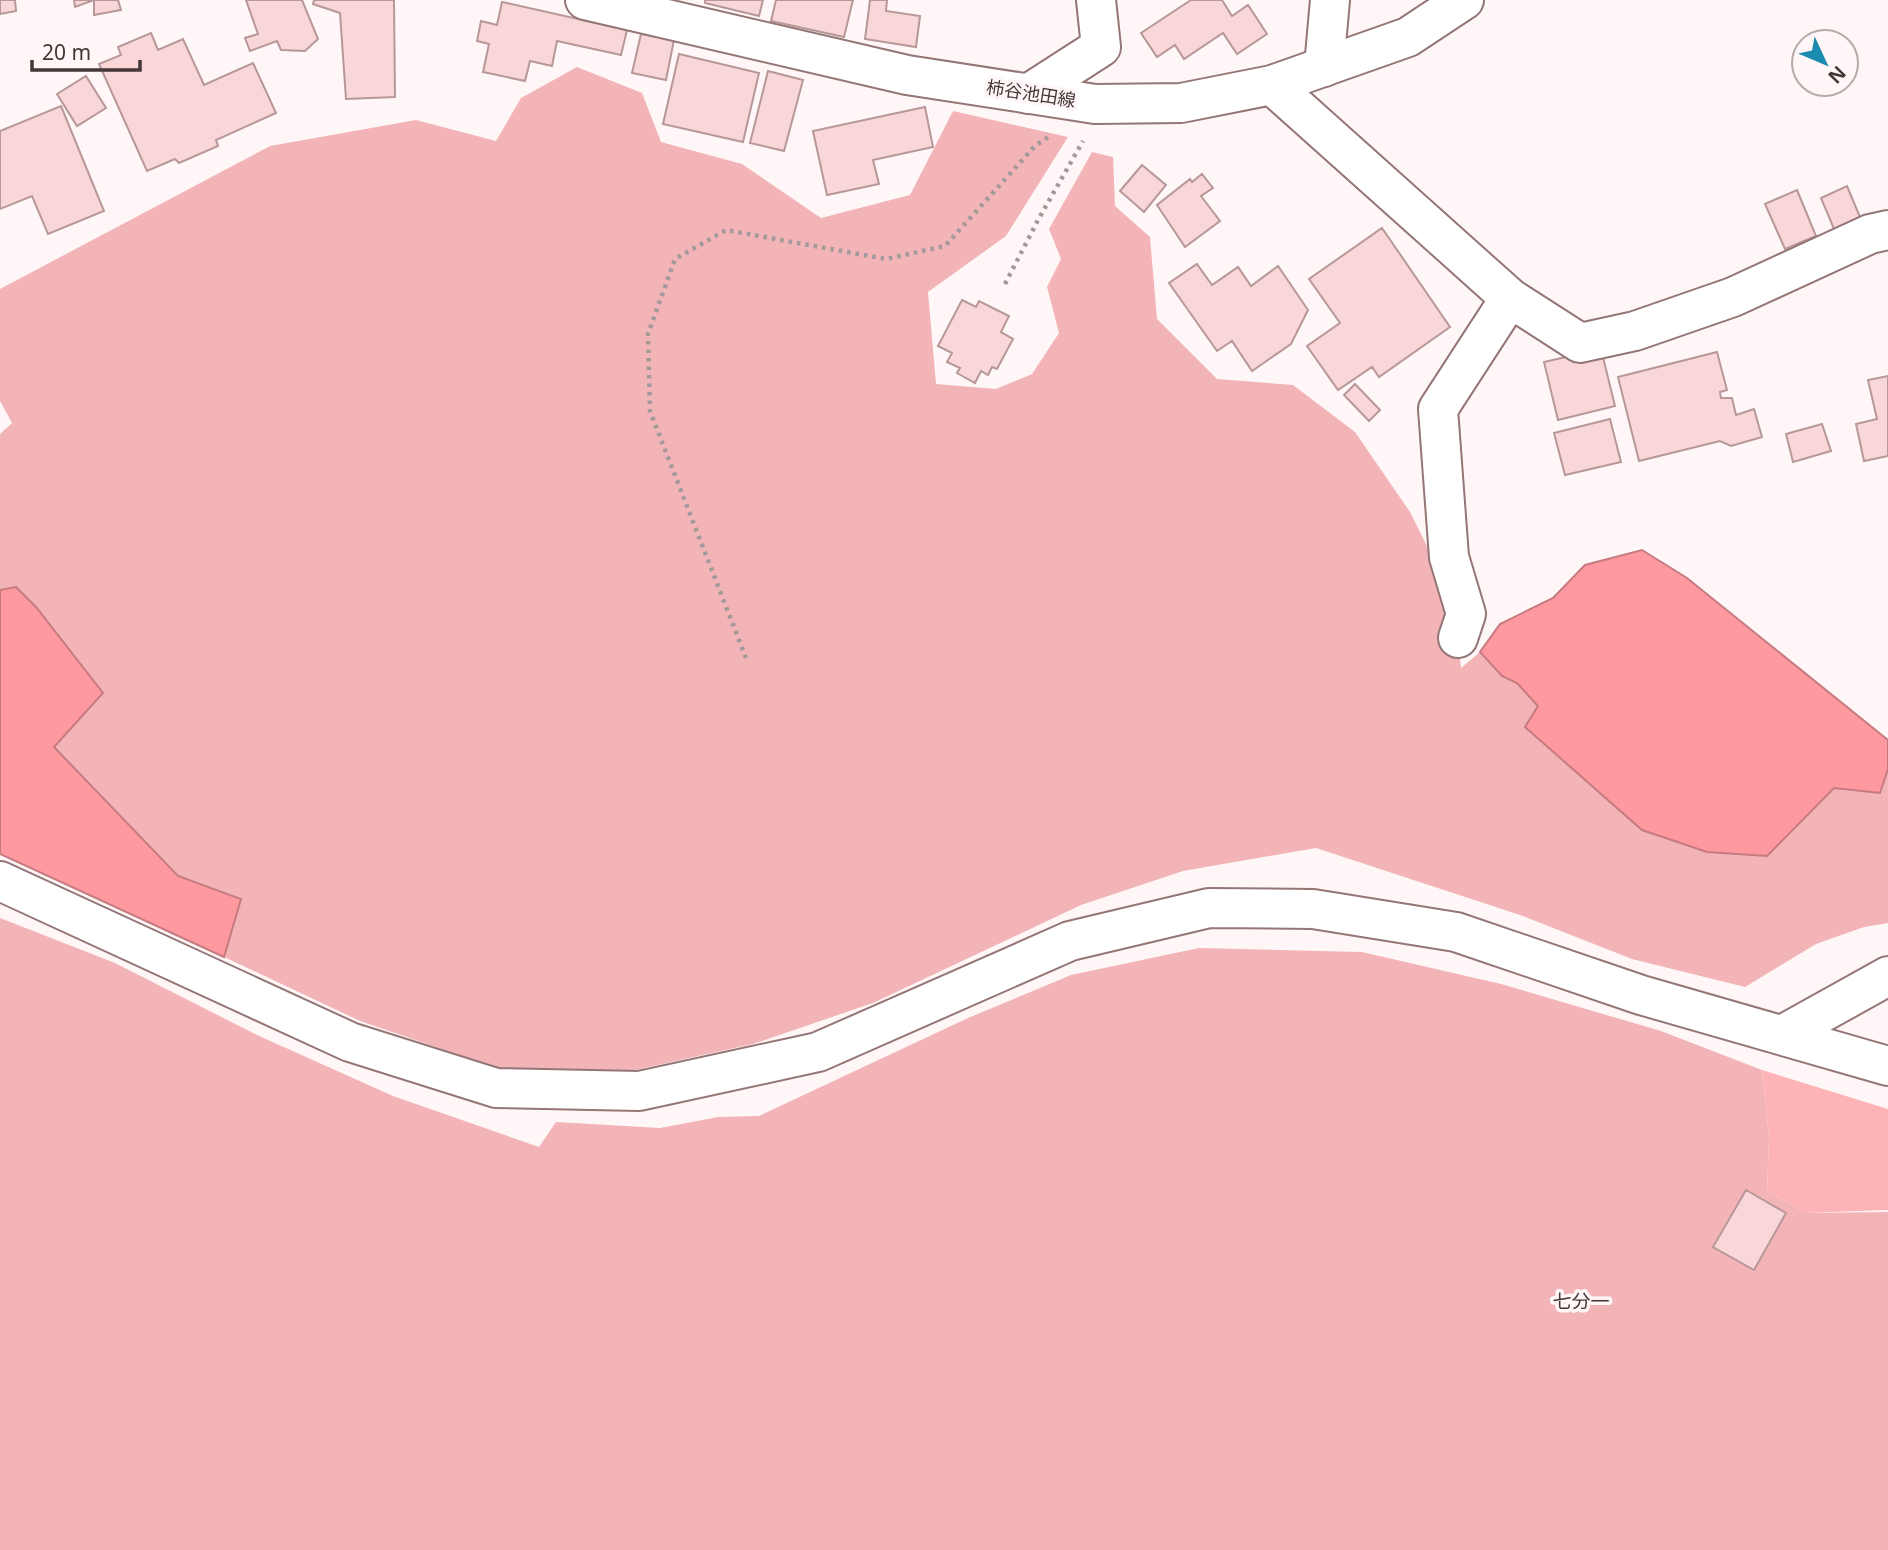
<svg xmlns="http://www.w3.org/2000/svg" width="1888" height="1550" font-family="'Noto Sans','Noto Sans JP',sans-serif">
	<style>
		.green { fill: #feb4b7 }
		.forest { fill: #f3b4b7 }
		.water { fill: #fe99a0; stroke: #c67b80; stroke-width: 2 }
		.building { fill: #f9d7d8; stroke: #b79798; stroke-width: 2 }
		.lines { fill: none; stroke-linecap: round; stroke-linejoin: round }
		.minor-casing { stroke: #947677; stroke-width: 42 }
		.major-casing { stroke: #947677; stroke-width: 42 }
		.path { stroke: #a4999a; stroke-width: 4.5; stroke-dasharray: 3.5 5; stroke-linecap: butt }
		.minor { stroke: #fff; stroke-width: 38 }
		.major { stroke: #fff; stroke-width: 38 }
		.labels { text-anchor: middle; stroke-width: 7; stroke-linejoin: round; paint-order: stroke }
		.street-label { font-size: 18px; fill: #443637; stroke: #fff7f7 }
		.neighbourhood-label { font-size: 19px; fill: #443637; stroke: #fff7f7 }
	</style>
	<rect width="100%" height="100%" fill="#fff7f7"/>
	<path class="green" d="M 1762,1070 L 1888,1109 L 1888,1210 L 1806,1213 L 1767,1191 L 1769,1136 Z"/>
	<path class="forest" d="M 577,67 L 642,93 L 661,142 L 742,164 L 821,218 L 910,195 L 953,111 L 1068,137 L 1006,236 L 928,292 L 936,384 L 996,389 L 1032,374 L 1059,333 L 1047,287 L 1061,259 L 1049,229 L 1092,152 L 1113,157 L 1115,206 L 1150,237 L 1157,319 L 1217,379 L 1293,385 L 1355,432 L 1410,512 L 1453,598 L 1461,668 L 1480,652 L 1502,676 L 1517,683 L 1539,706 L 1525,727 L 1561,758 L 1767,856 L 1834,788 L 1880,793 L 1888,769 L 1888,923 L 1864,927 L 1816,944 L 1745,987 L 1632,959 L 1520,915 L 1316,848 L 1183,871 L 1081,905 L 873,1003 L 753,1044 L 621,1073 L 500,1069 L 360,1021 L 224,957 L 240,900 L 178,877 L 54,747 L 103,693 L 36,607 L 16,587 L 0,590 L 0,434 L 12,423 L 0,401 L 0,289 L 270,146 L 416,120 L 496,141 L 521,98 Z
		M 0,918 L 115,963 L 257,1035 L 393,1096 L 539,1147 L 556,1122 L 660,1128 L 718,1117 L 759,1116 L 968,1018 L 1071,975 L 1199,948 L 1362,952 L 1501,984 L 1661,1031 L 1762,1070 L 1769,1136 L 1767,1191 L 1806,1213 L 1888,1212 L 1888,1550 L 0,1550 Z"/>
	<path class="water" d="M 1642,550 L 1687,578 L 1888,740 L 1888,769 L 1880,793 L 1834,788 L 1767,856 L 1707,852 L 1642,830 L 1525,727 L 1538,706 L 1517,683 L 1502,676 L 1480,652 L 1500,624 L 1553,598 L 1585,565 Z
		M 16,587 L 36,607 L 103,693 L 54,747 L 178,876 L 241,899 L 224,957 L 0,854 L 0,590 Z"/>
	<path class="building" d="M 0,0 L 15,0 L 16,11 L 0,14 Z
		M 74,0 L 94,0 L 75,7 Z
		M 94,0 L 118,0 L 121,10 L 94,15 Z
		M 246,0 L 302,0 L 318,39 L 305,51 L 281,50 L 277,41 L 250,51 L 245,38 L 258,34 Z
		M 314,0 L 394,0 L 395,97 L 346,99 L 340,13 L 313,4 Z
		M 705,0 L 763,0 L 759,16 L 705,3 Z
		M 776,0 L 853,0 L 844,37 L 771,21 Z
		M 870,0 L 887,0 L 886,11 L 920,16 L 916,47 L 865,39 Z
		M 1191,0 L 1222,0 L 1232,16 L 1248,5 L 1267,34 L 1237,54 L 1223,33 L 1184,59 L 1175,45 L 1157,57 L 1141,33 Z
		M 502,2 L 627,30 L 621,55 L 557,41 L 552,66 L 530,61 L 525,81 L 483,72 L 489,44 L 477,41 L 481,21 L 497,25 Z
		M 151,33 L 158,50 L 183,39 L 204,85 L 253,63 L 276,113 L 216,140 L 218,146 L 179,163 L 175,159 L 147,171 L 99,64 L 121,55 L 118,47 Z
		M 641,34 L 674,40 L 666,80 L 632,73 Z
		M 679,54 L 759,73 L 743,142 L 663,124 Z
		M 768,71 L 803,80 L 784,151 L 750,143 Z
		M 86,76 L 106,108 L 77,126 L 57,94 Z
		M 61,106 L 104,211 L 48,234 L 32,196 L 0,209 L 0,131 Z
		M 925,107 L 933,147 L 873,160 L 879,184 L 827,195 L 813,131 Z
		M 1142,165 L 1166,185 L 1144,212 L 1120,191 Z
		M 1202,174 L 1213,188 L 1201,196 L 1220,221 L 1185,247 L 1157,205 L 1190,179 L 1192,182 Z
		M 1847,186 L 1860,217 L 1834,229 L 1821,198 Z
		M 1797,190 L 1816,236 L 1785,249 L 1765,204 Z
		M 1382,228 L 1450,327 L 1379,377 L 1372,367 L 1338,390 L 1307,346 L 1340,323 L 1309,279 Z
		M 1197,264 L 1212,285 L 1238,267 L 1251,286 L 1278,266 L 1308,310 L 1291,344 L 1252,371 L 1232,341 L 1217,351 L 1169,283 Z
		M 962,300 L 976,307 L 979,301 L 1009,316 L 1001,332 L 1013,339 L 997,369 L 992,367 L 988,375 L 981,371 L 975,383 L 957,373 L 960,368 L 947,362 L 952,353 L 938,346 Z
		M 1601,349 L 1615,406 L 1558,420 L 1544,362 Z
		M 1717,352 L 1727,390 L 1720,392 L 1721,398 L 1732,398 L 1736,415 L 1754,409 L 1762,437 L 1731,446 L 1720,441 L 1639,461 L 1618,377 Z
		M 1888,376 L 1888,456 L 1864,461 L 1856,424 L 1877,419 L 1868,380 Z
		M 1355,384 L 1380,410 L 1369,421 L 1344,395 Z
		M 1610,419 L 1621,462 L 1565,475 L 1554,433 Z
		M 1822,424 L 1831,451 L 1793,462 L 1786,434 Z
		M 1746,1190 L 1786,1213 L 1754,1270 L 1713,1247 Z"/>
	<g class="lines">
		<g class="minor-casing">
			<path id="minor" d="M 1324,67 L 1330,0
				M 1272,85 L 1510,298 L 1580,343 L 1635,331 L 1733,297 L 1870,234 L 1888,230
				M 1028,94 L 1101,47 L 1096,0
				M 1458,638 L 1466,614 L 1449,557 L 1438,409 L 1510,298
				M 0,881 L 350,1042 L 496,1088 L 639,1091 L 818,1052 L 1070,941 L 1209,908 L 1313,909 L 1456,932 L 1641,995 L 1888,1066
				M 1782,1035 L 1888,976"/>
		</g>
		<g class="major-casing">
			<path id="major" d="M 585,0 L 907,75 L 1095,104 L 1181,103 L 1272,85 L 1408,37 L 1464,0"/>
		</g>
		<path class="path" d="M 1005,284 L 1038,220 L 1083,141
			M 746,658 L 650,411 L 648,334 L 675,259 L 726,230 L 886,259 L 945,246 L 1034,147 L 1051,135"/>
		<use href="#minor" class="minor"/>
		<use href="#major" class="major"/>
	</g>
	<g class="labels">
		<g class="street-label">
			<text transform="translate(1031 94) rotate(9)" y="6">柿谷池田線</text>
		</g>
		<g class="neighbourhood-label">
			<text x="1581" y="1308">七分一</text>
		</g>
	</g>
	<g transform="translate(1825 63) rotate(134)"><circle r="33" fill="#fff7f7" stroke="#b4aaaa" stroke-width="2"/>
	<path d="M0-5L12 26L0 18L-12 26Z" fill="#1b8cb0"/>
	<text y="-10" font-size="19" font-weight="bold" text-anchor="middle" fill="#443637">N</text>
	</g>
	<path d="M32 60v10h108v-10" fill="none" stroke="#443637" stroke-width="3.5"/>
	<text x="42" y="60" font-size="21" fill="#443637" stroke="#fff7f7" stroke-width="5" paint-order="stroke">20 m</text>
</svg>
